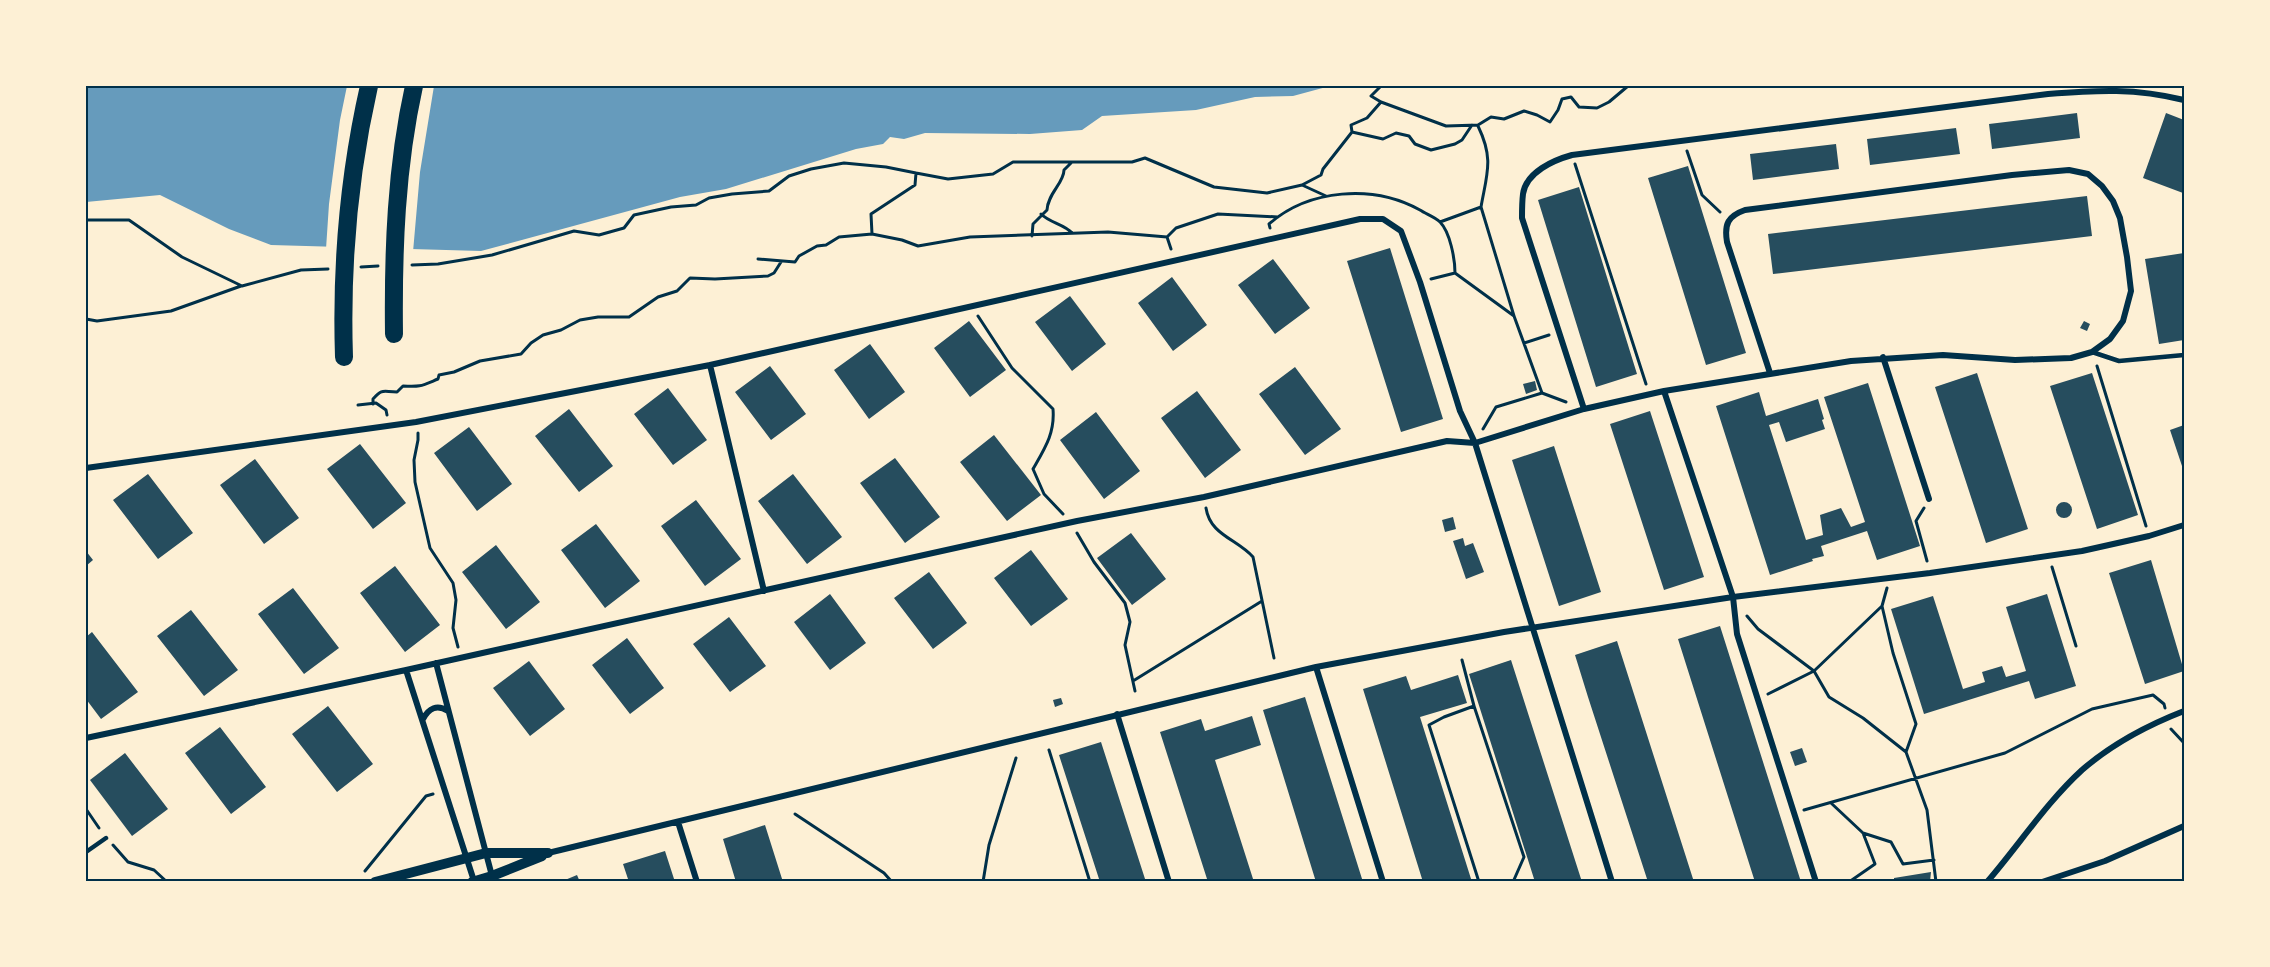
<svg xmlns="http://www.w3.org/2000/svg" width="2270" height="967" font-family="Figtree,sans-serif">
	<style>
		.water { fill: #669bbc }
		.pier { fill: #fdf0d5 }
		.building { fill: #264d5e }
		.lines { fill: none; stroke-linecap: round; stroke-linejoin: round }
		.path { stroke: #003049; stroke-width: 3 }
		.service { stroke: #003049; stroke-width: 4.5 }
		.minor { stroke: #003049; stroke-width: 6 }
		.tertiary { stroke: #003049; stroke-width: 10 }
		.motorway { stroke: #003049; stroke-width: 18 }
		.neatline { fill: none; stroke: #003049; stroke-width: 2 }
	</style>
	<rect width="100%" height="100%" fill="#fdf0d5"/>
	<path class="water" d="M 86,86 L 1330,86 L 1293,96 L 1255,97 L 1196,110 L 1102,116 L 1082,130 L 1030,134 L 925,133 L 904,139 L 890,137 L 883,144 L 856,149 L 726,189 L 680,197 L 481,251 L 271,245 L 229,229 L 160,195 L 86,202 Z"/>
	<path class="pier" d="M 347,86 L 434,86 L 420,172 L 413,252 L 326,249 L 329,204 L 340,120 Z"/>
	<path class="building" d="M 2077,113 L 2080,138 L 1992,149 L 1989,124 Z
		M 2166,113 L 2184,120 L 2183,193 L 2143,178 Z
		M 1956,128 L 1960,154 L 1870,165 L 1867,139 Z
		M 1836,144 L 1839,169 L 1753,180 L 1750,154 Z
		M 1688,166 L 1746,353 L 1706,365 L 1648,178 Z
		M 1579,187 L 1637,374 L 1596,387 L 1538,200 Z
		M 2087,196 L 2092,236 L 1773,274 L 1768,234 Z
		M 1390,248 L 1443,419 L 1401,432 L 1347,261 Z
		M 2184,253 L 2184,340 L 2159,344 L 2145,259 Z
		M 1273,259 L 1310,308 L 1275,334 L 1238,285 Z
		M 1172,277 L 1207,325 L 1173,351 L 1138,303 Z
		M 1070,296 L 1106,344 L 1072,371 L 1035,322 Z
		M 969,321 L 1006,370 L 970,397 L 934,348 Z
		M 2084,321 L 2090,324 L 2087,331 L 2080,328 Z
		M 870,344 L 905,392 L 869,419 L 834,370 Z
		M 770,366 L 806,414 L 771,440 L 735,392 Z
		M 1295,367 L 1341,429 L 1305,455 L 1259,394 Z
		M 1977,373 L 2028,529 L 1986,543 L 1935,387 Z
		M 2092,373 L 2138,515 L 2097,529 L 2050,386 Z
		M 1535,381 L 1537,390 L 1526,394 L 1523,384 Z
		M 1868,383 L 1920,546 L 1877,560 L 1867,531 L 1821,546 L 1824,556 L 1812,559 L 1813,561 L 1770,575 L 1716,406 L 1759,392 L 1766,416 L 1818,399 L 1824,419 L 1822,420 L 1825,429 L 1786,442 L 1779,422 L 1769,425 L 1806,540 L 1823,535 L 1820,515 L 1841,508 L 1851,527 L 1865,522 L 1824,397 Z
		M 668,388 L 707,440 L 673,465 L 634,414 Z
		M 1197,391 L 1241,450 L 1205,478 L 1161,418 Z
		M 569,409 L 613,466 L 579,492 L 535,436 Z
		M 1650,411 L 1704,577 L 1664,590 L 1610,424 Z
		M 1096,412 L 1140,471 L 1104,499 L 1060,440 Z
		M 2184,425 L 2184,472 L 2170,430 Z
		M 469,427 L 512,484 L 477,511 L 434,453 Z
		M 994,435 L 1041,495 L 1007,521 L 960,462 Z
		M 360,444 L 406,503 L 373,529 L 327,469 Z
		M 1554,446 L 1601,592 L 1559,606 L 1512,460 Z
		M 895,458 L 940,517 L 905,543 L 860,483 Z
		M 255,459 L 299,518 L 264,544 L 220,485 Z
		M 148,474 L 193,533 L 158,559 L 113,500 Z
		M 793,474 L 842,537 L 807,564 L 758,501 Z
		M 696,500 L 741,559 L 705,586 L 661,526 Z
		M2056 510a8 8 0 1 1 16 0a8 8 0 1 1-16 0Z
		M 1453,517 L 1456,529 L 1445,532 L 1442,520 Z
		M 596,524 L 640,581 L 605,608 L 561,550 Z
		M 1131,533 L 1166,579 L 1132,605 L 1097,558 Z
		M 1463,538 L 1465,546 L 1473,543 L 1484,572 L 1466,579 L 1453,541 Z
		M 496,545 L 540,602 L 506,629 L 462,572 Z
		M 1031,550 L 1068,599 L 1031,626 L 994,578 Z
		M 86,551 L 93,560 L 86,566 Z
		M 2151,560 L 2184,671 L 2145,684 L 2109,573 Z
		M 395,566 L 440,625 L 405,652 L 360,593 Z
		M 929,572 L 967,623 L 933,649 L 894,598 Z
		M 293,588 L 339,648 L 304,674 L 258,614 Z
		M 830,594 L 866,643 L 830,670 L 794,622 Z
		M 2047,594 L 2076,686 L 2035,699 L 2029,681 L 1924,714 L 1891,609 L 1933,596 L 1963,689 L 1985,682 L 1982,672 L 2002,666 L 2006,677 L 2026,671 L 2006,607 Z
		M 191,610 L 238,670 L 204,696 L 157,636 Z
		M 729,617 L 766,666 L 730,692 L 693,644 Z
		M 1720,626 L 1733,667 L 1801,882 L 1755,882 L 1678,639 Z
		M 92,632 L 138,692 L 101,719 L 86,699 L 86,637 Z
		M 627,638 L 664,688 L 630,714 L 592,665 Z
		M 1617,641 L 1694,882 L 1648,882 L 1588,697 L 1575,655 Z
		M 1511,660 L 1566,832 L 1582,882 L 1535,882 L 1469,674 Z
		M 529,661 L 565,709 L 530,736 L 493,688 Z
		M 1458,675 L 1467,703 L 1420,717 L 1472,882 L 1423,882 L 1363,689 L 1406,676 L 1411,690 Z
		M 1305,697 L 1324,758 L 1363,882 L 1316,882 L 1263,710 Z
		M 1061,698 L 1063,704 L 1055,707 L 1053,700 Z
		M 328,706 L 373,764 L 337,792 L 292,734 Z
		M 1252,716 L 1261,745 L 1215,760 L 1254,882 L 1208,882 L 1160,732 L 1201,719 L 1205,731 Z
		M 220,727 L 266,787 L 231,814 L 185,753 Z
		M 1101,742 L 1146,882 L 1100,882 L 1059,755 Z
		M 1802,748 L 1807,762 L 1795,766 L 1790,752 Z
		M 125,753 L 168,809 L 132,836 L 90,780 Z
		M 765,825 L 783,882 L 736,882 L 723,839 Z
		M 665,851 L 675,882 L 629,882 L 623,864 Z
		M 1931,872 L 1930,882 L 1894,882 L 1894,878 Z
		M 577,875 L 580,882 L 566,882 L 565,880 Z"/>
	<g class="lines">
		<path class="path" d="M 1381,86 L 1371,96 L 1381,102 L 1446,126 L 1478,125 L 1491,117 L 1504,119 L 1524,111 L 1537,115 L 1550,122 L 1558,110 L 1562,99 L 1571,97 L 1579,107 L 1597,108 L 1609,102 L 1628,86
			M 1744,86 L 1752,86
			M 1352,132 L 1383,139 L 1396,133 L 1409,136 L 1415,144 L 1431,150 L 1455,144 L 1462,140 L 1472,125
			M 1687,151 L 1702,195 L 1720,212
			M 1575,164 L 1646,384
			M 916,173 L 948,179 L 993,174 L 1013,162 L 1132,162 L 1145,158 L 1214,187 L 1267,193 L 1302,185 L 1326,196
			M 1302,185 L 1321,175 L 1323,169 L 1352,132 L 1351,125 L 1367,118 L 1381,102
			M 1481,207 L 1514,316 L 1542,393 L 1566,402
			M 1041,214 C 1050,223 1064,224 1072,233
			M 86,220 L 129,220 L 182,257 L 242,286 L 301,270 L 328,269
			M 1440,222 L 1481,207 C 1487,173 1494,159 1478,126
			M 1270,228 L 1269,224 C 1309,189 1373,184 1420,210 C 1426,214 1435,217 1440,222 C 1450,232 1455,259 1455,273 L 1514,316
			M 1032,236 L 1033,224 L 1047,210 C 1048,193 1064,183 1064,170 L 1071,163
			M 1167,237 L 1171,249
			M 758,259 L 795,262 L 799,256 L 817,246 L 826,245 L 839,237 L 872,234
			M 412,265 L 438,264 L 492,255 L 574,231 L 599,235 L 624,228 L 634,215 L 671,207 L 696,205 L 709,198 L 732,194 L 769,191 L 789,176 L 811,169 L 844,163 L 886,167 L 916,173 L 915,185 L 871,214 L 872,234 L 902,240 L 918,246 L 970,237 L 1108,232 L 1167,237 L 1176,228 L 1218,214 L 1278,217
			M 361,267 L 378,266
			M 1431,279 L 1455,273
			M 978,316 L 1012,368 L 1053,409 C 1055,433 1045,448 1033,469 L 1044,494 L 1063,514
			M 86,319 L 97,321 L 171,311 L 241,286
			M 1524,343 L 1549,335
			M 2097,366 L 2146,526
			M 373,404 L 373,399 C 383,388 383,392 397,392 L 403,386 C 421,387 421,386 438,379 L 439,375 L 454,372 L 480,361 L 521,354 L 531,343 L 543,335 L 561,330 L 580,320 L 598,317 L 629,317 L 658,297 L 677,291 L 690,278 L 715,279 L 768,276 L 774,273 L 781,262
			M 358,405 L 376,403 L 386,410 L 387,415
			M 1483,429 L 1496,407 L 1542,393
			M 418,433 L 418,440 L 414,460 L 415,482 L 430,548 L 453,583 L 456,600 L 453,628 L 458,647
			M 1206,508 C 1210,535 1237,539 1253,557 L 1274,658
			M 1924,508 L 1916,521 L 1927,561
			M 1077,533 L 1094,562 L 1125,603 L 1130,622 L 1125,645 L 1135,691
			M 2052,567 L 2076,646
			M 1882,606 L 1893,653 L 1916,724 L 1906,752
			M 1747,616 L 1758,629 L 1814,671 L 1829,697 L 1863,718 L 1906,752 L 1927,810 L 1936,882
			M 1462,660 L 1474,706 L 1444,717 L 1429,725 L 1479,882
			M 1133,681 L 1262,601
			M 1768,694 L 1814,671 L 1882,606 L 1887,588
			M 1474,706 L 1524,857 L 1513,882
			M 2171,729 L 2184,743
			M 1049,750 L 1090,882
			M 1831,803 L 1863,833 L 1875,864 L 1849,882
			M 86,809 L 99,828
			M 1804,810 L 2005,753 L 2092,709 L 2153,695 L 2164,704 L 2165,708
			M 795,814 L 884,873 L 892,882
			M 1863,833 L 1891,842 L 1903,864 L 1934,860
			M 113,845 L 128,862 L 154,870 L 167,882
			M 365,871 L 426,796 L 433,794
			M 983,882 L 989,845 L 1016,758"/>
		<path class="service" d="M 2092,352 L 2119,361 L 2184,355
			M 86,852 L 106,838"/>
		<path class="minor" d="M 1883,357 L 1929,499
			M 710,365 L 764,591
			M 1664,391 L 1733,597 L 1737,634 L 1816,882
			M 1584,409 L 1522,218 C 1522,210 1522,202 1523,194 C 1526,172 1554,160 1572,155 L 2048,94 C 2098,90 2135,88 2184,100
			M 86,468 L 416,422 L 710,365 L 1360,219 L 1383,219 L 1401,231 L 1420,282 L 1460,411 L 1475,443 L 1612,882
			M 436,663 L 492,876
			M 1316,667 L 1383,882
			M 406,670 L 474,881
			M 1117,714 L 1169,882
			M 423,719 C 429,708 437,704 448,711
			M 86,738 L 406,670 L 1077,521 L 1204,497 L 1447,441 L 1475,443 L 1584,409 L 1664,391 L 1851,361 L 1943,355 L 2015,360 L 2071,358 L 2092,352 L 2110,339 L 2123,321 L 2131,291 L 2127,257 L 2120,218 L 2113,201 L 2102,186 L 2088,174 L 2069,170 L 2012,175 L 1745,210 C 1728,216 1724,224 1727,242 L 1770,373
			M 678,822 L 697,882
			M 548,853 L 1316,667 L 1504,632 L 1733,597 L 1930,573 L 2082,551 L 2149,536 L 2184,525
			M 1987,882 C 2019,845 2046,803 2082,770 C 2112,744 2148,725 2184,711
			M 2042,882 L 2105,861 L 2184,826"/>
		<path class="tertiary" d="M 375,882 L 486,853 L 548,853
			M 472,882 L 492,876 L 542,856"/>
		<path class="motorway" d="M 394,334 C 393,251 396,167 414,86
			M 344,357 C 341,266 349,174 369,86"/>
	</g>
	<rect width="2270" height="967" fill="none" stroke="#fdf0d5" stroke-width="174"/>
	<rect x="87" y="87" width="2096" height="793" class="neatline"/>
</svg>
